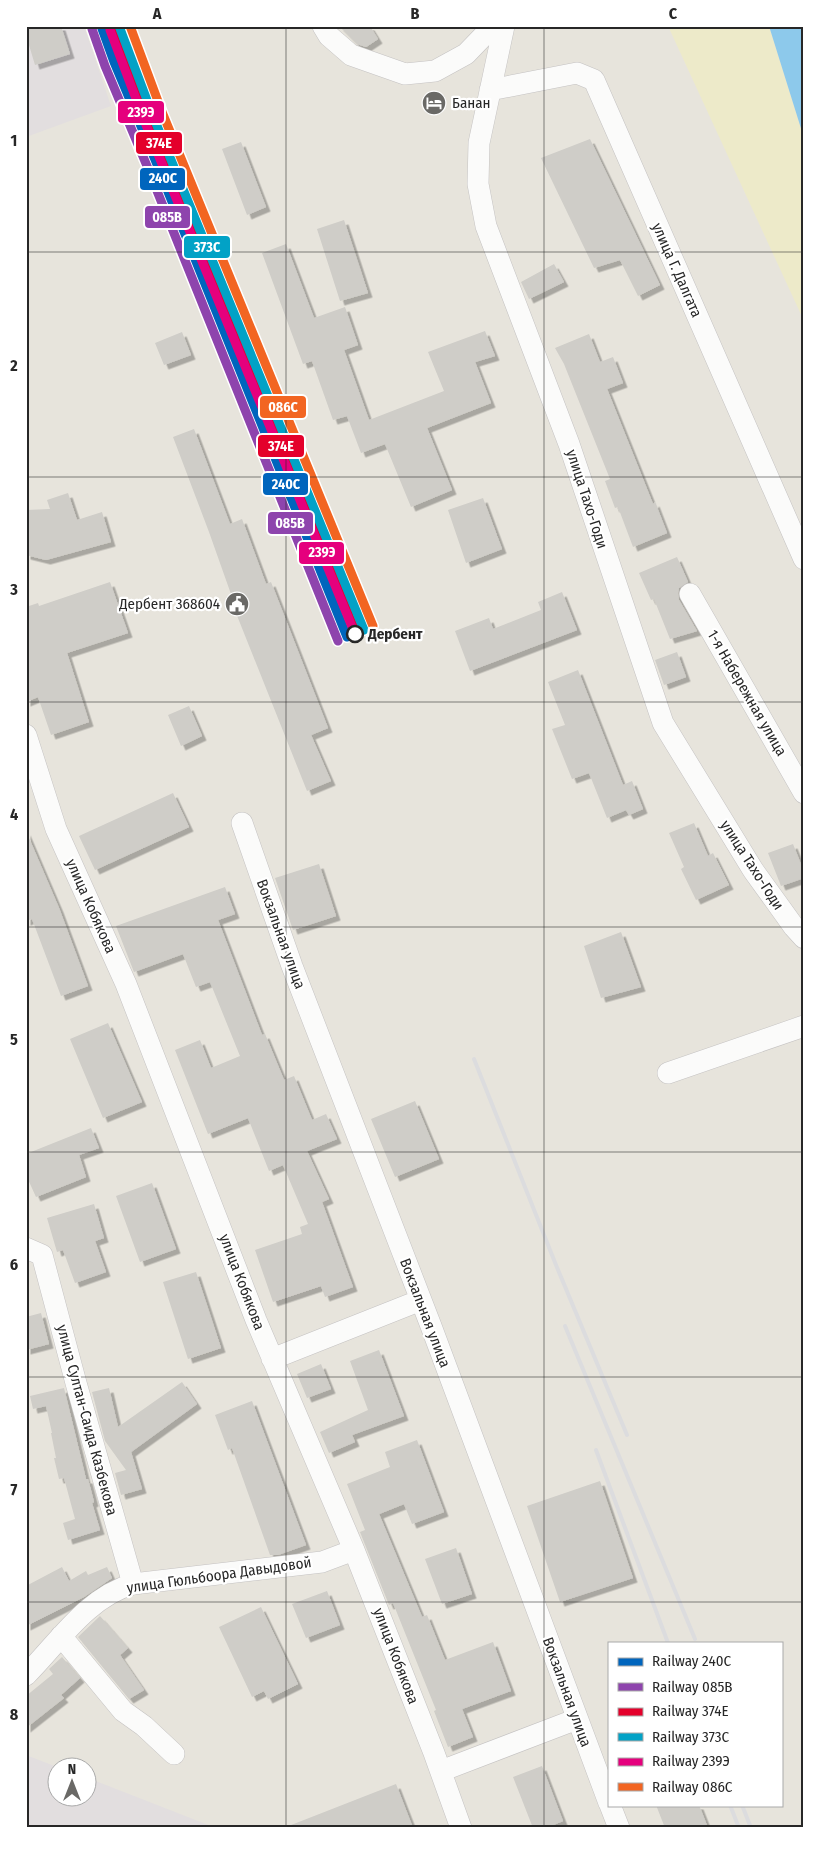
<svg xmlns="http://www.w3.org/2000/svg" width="830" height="1854" font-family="'Fira Sans Condensed',sans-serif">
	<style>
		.industrial { fill: #e2dedf }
		.sand { fill: #edeac9 }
		.water { fill: #8dc9eb }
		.building { fill: #cfcdc8; filter: url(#shadow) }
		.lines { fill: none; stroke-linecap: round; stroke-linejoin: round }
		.minor-casing { stroke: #c4c2c2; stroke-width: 22 }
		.minor { stroke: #fbfbfa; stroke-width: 21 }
		.rail { stroke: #dcdcde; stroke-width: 4 }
		.rail-1-casing { stroke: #fff; stroke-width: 12 }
		.rail-2-casing { stroke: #fff; stroke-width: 12 }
		.rail-3-casing { stroke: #fff; stroke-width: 12 }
		.rail-4-casing { stroke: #fff; stroke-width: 12 }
		.rail-5-casing { stroke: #fff; stroke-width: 12 }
		.rail-6-casing { stroke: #fff; stroke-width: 12 }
		.rail-1 { stroke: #0065bd; stroke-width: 9 }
		.rail-2 { stroke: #8e44ad; stroke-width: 9 }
		.rail-3 { stroke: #e4002b; stroke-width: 9 }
		.rail-4 { stroke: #02a2c6; stroke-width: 9 }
		.rail-5 { stroke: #e5007d; stroke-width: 9 }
		.rail-6 { stroke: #f26522; stroke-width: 9 }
		.grid { fill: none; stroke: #272727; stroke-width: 1; stroke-opacity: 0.55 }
		.stop-dot { fill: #fff; stroke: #272727; stroke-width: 2.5 }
		.labels { text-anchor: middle; stroke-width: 4.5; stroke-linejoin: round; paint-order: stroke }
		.poi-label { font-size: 15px; fill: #272727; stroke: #fff; text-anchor: start }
		.street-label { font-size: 15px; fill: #272727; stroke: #fff }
		.stop-label { font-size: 15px; font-weight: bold; fill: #272727; stroke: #fff; text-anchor: start }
		.line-badge { stroke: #fff; stroke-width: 2 }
		.badge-label { font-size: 14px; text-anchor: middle; font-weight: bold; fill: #fff }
		.neatline { fill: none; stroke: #272727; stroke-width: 2 }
		.grid-label { font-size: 16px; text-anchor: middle; font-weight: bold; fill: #272727 }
	</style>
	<defs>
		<filter id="shadow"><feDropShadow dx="4.5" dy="4.5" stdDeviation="0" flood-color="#0004"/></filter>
	</defs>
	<rect width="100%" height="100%" fill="#e7e4dc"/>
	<path class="industrial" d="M 26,26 L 84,26 L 111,106 L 26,137 Z
		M 26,1755 L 57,1767 L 58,1796 L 88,1796 L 88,1778 L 216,1828 L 26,1828 Z"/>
	<path class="sand" d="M 668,26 L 769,26 L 804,138 L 804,321 Z"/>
	<path class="water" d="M 769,26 L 804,26 L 804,138 Z"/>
	<path class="building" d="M 26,26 L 61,26 L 70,54 L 35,65 L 26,35 Z
		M 339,26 L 370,26 L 378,39 L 366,47 L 357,44 Z
		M 590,139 L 660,285 L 638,296 L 620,260 L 594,268 L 541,158 Z
		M 241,142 L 266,207 L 247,215 L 222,149 Z
		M 344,220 L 368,293 L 340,301 L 317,229 Z
		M 286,244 L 314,318 L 345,307 L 358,345 L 344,350 L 369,420 L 444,391 L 428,352 L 485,331 L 495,356 L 475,362 L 491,403 L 427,428 L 452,490 L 411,507 L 385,444 L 361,453 L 347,416 L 333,420 L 312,361 L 303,364 L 262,253 Z
		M 554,264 L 564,282 L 529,299 L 521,282 Z
		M 182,332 L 191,355 L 164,365 L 155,343 Z
		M 589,334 L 600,362 L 613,357 L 623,383 L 607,389 L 653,504 L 655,502 L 667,533 L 633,547 L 618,507 L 615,508 L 605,481 L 610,479 L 564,364 L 555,348 Z
		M 194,429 L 230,524 L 242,519 L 266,584 L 271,582 L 328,728 L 311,735 L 331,781 L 307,791 L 230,598 L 232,597 L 209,532 L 173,437 Z
		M 68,493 L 77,520 L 102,512 L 111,542 L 46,560 L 26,555 L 26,510 L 50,509 L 47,500 Z
		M 483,498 L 502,549 L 466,563 L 448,510 Z
		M 677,557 L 688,582 L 679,588 L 678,593 L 679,600 L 697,631 L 670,639 L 654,599 L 651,600 L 639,573 Z
		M 110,582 L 128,633 L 67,653 L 89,722 L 51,735 L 38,697 L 26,702 L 26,607 L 38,603 L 39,606 Z
		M 562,592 L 577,630 L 470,671 L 455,631 L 489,618 L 493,629 L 541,610 L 538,602 Z
		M 677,652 L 686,677 L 664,685 L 655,660 Z
		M 578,670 L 623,785 L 632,781 L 643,809 L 629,815 L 626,810 L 607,818 L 589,773 L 572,779 L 552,729 L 565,725 L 548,682 Z
		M 189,706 L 202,736 L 181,746 L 168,715 Z
		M 173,793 L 189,827 L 95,870 L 79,836 Z
		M 694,823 L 708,856 L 713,853 L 729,885 L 696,900 L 681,869 L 684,867 L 669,833 Z
		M 26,831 L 59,908 L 88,986 L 61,996 L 32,919 L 26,921 Z
		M 793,844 L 804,872 L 804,878 L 781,886 L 768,853 Z
		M 319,864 L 336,916 L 293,930 L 275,878 Z
		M 225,887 L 235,914 L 218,920 L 262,1035 L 265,1034 L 284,1080 L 294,1076 L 312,1120 L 326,1114 L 337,1139 L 307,1151 L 329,1199 L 322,1202 L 353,1287 L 325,1297 L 321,1286 L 273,1302 L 255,1250 L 302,1234 L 300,1227 L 308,1224 L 283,1165 L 269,1171 L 248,1118 L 208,1134 L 175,1050 L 200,1040 L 211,1068 L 240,1056 L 210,982 L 196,987 L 183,954 L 134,972 L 116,926 Z
		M 621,932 L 641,987 L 601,998 L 584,946 Z
		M 108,1023 L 142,1102 L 103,1118 L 70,1039 Z
		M 415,1101 L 439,1159 L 395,1177 L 371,1119 Z
		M 91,1128 L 99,1148 L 79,1155 L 86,1177 L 36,1197 L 26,1175 L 26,1154 Z
		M 152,1183 L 176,1249 L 140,1262 L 116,1196 Z
		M 94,1204 L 104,1238 L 95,1241 L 106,1272 L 75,1283 L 63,1250 L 57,1252 L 47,1218 Z
		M 196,1272 L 221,1348 L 188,1359 L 163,1282 Z
		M 41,1313 L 49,1344 L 26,1350 L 26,1317 Z
		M 379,1350 L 404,1416 L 352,1435 L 355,1442 L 329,1453 L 320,1432 L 368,1410 L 350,1361 Z
		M 321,1364 L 331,1389 L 307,1398 L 297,1374 Z
		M 182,1382 L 197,1404 L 131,1452 L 142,1489 L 121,1495 L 115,1473 L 126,1470 L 105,1441 L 92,1392 L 109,1388 L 118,1427 Z
		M 64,1388 L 86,1479 L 88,1479 L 94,1502 L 92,1503 L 100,1530 L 68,1540 L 63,1523 L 75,1519 L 64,1478 L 59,1479 L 54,1458 L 56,1458 L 51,1433 L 52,1433 L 46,1406 L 33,1409 L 30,1396 Z
		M 252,1401 L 306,1545 L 278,1555 L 270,1555 L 232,1448 L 228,1450 L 215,1415 Z
		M 417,1440 L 444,1512 L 412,1524 L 404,1504 L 379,1514 L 422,1617 L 427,1615 L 445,1660 L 493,1642 L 511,1691 L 462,1709 L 473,1737 L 448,1747 L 434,1711 L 436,1710 L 393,1603 L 389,1605 L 360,1532 L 365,1530 L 347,1484 L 390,1467 L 385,1452 Z
		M 600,1481 L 633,1578 L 560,1602 L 527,1506 Z
		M 456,1548 L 472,1594 L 442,1604 L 425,1559 Z
		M 62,1567 L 69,1581 L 86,1571 L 88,1575 L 107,1567 L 112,1578 L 84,1597 L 26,1626 L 26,1586 Z
		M 327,1591 L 340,1625 L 306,1638 L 292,1604 Z
		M 261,1607 L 298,1684 L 268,1699 L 264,1691 L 252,1697 L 219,1627 Z
		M 100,1616 L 128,1648 L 120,1655 L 144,1690 L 129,1699 L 78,1637 Z
		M 62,1657 L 80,1678 L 61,1695 L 64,1698 L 26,1728 L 26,1696 L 53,1674 L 49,1669 Z
		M 542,1766 L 563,1821 L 546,1828 L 533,1828 L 513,1777 Z
		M 396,1784 L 413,1828 L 287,1828 L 286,1827 Z
		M 656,1805 L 699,1805 L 708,1828 L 665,1828 Z"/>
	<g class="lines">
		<g class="minor-casing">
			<path id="minor" d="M 323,26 L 329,36 L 351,55 L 405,74 L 435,71 L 466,54 L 493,26
				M 504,26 L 479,143 L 478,184 L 486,226 L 569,444 L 663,723 L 753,870 L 794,927 L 804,938
				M 490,90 L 577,73 L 594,80 L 804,559
				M 690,594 L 804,793
				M 26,735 L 56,829 L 126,984 L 256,1320 L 354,1550 L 434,1753 L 461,1828
				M 242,823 L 292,966 L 431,1326 L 609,1803
				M 668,1073 L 804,1026
				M 26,1248 L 42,1255 L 76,1383 L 133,1584
				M 272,1359 L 421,1300
				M 61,1636 L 123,1711 L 144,1726 L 174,1754
				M 26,1675 C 58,1643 87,1597 133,1584 L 322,1562 L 354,1550
				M 441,1771 L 577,1719
				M 610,1805 L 619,1828"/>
		</g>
		<use href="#minor" class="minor"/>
		<path class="rail" d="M 474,1059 L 556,1265 L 627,1435
			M 565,1326 L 695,1639
			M 596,1450 L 668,1643
			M 730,1805 L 739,1828
			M 742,1805 L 751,1828"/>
		<g class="rail-1-casing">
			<path id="rail-1" d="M 101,26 L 114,62 L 156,162 L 347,637"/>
		</g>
		<g class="rail-2-casing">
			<path id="rail-2" d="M 92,29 L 105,66 L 147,166 L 338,641"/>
		</g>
		<g class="rail-3-casing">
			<path id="rail-3" d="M 112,26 L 356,633"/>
		</g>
		<g class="rail-4-casing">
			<path id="rail-4" d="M 119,26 L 153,116 L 364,630"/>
		</g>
		<g class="rail-5-casing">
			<path id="rail-5" d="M 110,30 L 144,120 L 355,634"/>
		</g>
		<g class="rail-6-casing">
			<path id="rail-6" d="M 130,26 L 162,112 L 373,626"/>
		</g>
		<use href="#rail-1" class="rail-1"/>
		<use href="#rail-2" class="rail-2"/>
		<use href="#rail-3" class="rail-3"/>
		<use href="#rail-4" class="rail-4"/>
		<use href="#rail-5" class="rail-5"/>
		<use href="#rail-6" class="rail-6"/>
	</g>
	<path class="grid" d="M 286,26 L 286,1828M 544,26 L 544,1828M 26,252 L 804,252M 26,477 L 804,477M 26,702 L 804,702M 26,927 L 804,927M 26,1152 L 804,1152M 26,1377 L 804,1377M 26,1602 L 804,1602"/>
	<defs>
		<g id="hotel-disc" transform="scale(1.25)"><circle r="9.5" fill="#6a6966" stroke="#fff"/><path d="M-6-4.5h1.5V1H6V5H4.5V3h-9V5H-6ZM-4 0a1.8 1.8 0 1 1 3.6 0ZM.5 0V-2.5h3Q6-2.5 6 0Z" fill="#fff"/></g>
		<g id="civic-disc" transform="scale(1.25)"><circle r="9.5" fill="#6a6966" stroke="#fff"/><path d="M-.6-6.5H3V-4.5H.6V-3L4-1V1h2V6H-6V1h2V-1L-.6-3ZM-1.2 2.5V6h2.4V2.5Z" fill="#fff"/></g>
	</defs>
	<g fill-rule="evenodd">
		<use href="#hotel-disc" x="434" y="103"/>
		<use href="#civic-disc" x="237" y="604"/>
	</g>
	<circle class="stop-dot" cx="355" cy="634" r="8"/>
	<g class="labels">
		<g class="poi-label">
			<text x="452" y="108">Банан</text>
			<text x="220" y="609" text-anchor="end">Дербент 368604</text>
		</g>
		<g class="street-label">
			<text transform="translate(677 270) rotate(66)" y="5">улица Г. Далгата</text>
			<text transform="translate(587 499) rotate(72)" y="5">улица Тахо-Годи</text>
			<text transform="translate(747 693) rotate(60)" y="5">1-я Набережная улица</text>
			<text transform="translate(752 865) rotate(57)" y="5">улица Тахо-Годи</text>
			<text transform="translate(91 906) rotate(66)" y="5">улица Кобякова</text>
			<text transform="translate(281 934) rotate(70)" y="5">Вокзальная улица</text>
			<text transform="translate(242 1282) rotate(69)" y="5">улица Кобякова</text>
			<text transform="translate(425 1313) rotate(69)" y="5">Вокзальная улица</text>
			<text transform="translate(87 1420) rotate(75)" y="5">улица Султан-Саида Казбекова</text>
			<text transform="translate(219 1575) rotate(-8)" y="5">улица Гюльбоора Давыдовой</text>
			<text transform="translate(396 1656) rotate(69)" y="5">улица Кобякова</text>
			<text transform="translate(567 1692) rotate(70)" y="5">Вокзальная улица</text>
		</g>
		<g class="stop-label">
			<text x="368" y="639">Дербент</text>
		</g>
	</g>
	<g class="line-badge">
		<rect x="117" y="100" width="48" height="24" rx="5" fill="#e5007d"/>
		<rect x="135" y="131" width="48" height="24" rx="5" fill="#e4002b"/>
		<rect x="139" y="167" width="47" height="24" rx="5" fill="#0065bd"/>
		<rect x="144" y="205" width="47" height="24" rx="5" fill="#8e44ad"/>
		<rect x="183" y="235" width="48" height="24" rx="5" fill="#02a2c6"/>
		<rect x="259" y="395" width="48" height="24" rx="5" fill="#f26522"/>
		<rect x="257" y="434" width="48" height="24" rx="5" fill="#e4002b"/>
		<rect x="262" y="472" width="47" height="24" rx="5" fill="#0065bd"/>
		<rect x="267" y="511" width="47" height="24" rx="5" fill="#8e44ad"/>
		<rect x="298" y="541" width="47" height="24" rx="5" fill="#e5007d"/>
	</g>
	<g class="badge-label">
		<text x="141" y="117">239Э</text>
		<text x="159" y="148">374Е</text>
		<text x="163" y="183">240С</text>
		<text x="167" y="222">085В</text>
		<text x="207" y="252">373C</text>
		<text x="283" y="412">086С</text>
		<text x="281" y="451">374Е</text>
		<text x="286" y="489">240С</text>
		<text x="290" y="528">085В</text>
		<text x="322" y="557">239Э</text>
	</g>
	<rect width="830" height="1854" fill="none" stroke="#ffffff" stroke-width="55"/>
	<rect x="608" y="1642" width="175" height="165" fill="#ffffff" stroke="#a9a9a9"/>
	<rect x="618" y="1658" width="25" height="8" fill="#0065bd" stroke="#a9a9a9"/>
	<text x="652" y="1666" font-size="15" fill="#272727">Railway 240С</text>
	<rect x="618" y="1683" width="25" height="8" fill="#8e44ad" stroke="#a9a9a9"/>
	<text x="652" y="1692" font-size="15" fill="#272727">Railway 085В</text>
	<rect x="618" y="1708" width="25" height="8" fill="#e4002b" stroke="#a9a9a9"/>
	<text x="652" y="1716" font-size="15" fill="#272727">Railway 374Е</text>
	<rect x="618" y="1733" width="25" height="8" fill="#02a2c6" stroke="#a9a9a9"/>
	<text x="652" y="1742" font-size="15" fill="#272727">Railway 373C</text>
	<rect x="618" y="1758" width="25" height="8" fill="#e5007d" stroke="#a9a9a9"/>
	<text x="652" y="1766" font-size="15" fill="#272727">Railway 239Э</text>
	<rect x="618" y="1783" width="25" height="8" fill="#f26522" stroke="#a9a9a9"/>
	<text x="652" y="1792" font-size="15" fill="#272727">Railway 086С</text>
	<g transform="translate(72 1782)"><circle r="24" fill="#ffffff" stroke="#a9a9a9"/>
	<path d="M0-4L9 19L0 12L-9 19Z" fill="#6a6966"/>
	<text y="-8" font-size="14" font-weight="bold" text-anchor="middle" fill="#272727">N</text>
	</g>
	<rect x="28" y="28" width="774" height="1798" class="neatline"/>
	<g class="grid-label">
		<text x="157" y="19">A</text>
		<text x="415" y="19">B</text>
		<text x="673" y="19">C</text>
		<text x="14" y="146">1</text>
		<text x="14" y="371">2</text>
		<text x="14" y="595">3</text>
		<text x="14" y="820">4</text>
		<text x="14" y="1045">5</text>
		<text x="14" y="1270">6</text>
		<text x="14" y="1495">7</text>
		<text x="14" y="1720">8</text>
	</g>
</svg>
